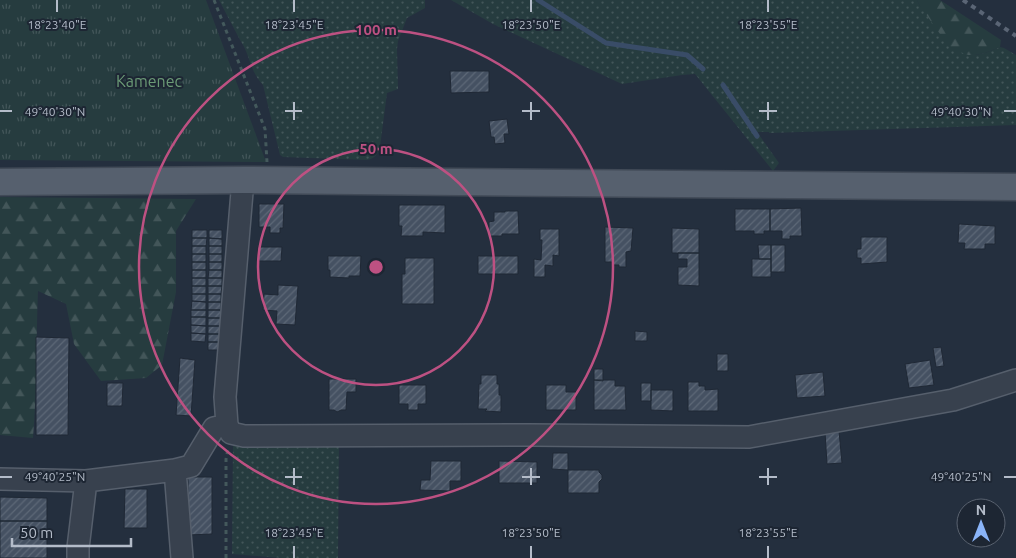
<svg xmlns="http://www.w3.org/2000/svg" width="1016" height="558" font-family="Ubuntu,sans-serif">
	<style>
		.grass { fill: url(#grass-dots) }
		.forest { fill: url(#forest-firs) }
		.park { fill: url(#park-tufts) }
		.lines { fill: none; stroke-linecap: round; stroke-linejoin: round }
		.stream { stroke: #394c67; stroke-width: 5 }
		.building { fill: url(#building-hatch); stroke: #1f2835 }
		.minor-casing { stroke: #565f6c; stroke-width: 24 }
		.major-casing { stroke: #414a57; stroke-width: 29 }
		.path { stroke: #44595c; stroke-width: 3; stroke-dasharray: 4 4; stroke-linecap: butt }
		.minor { stroke: #38414e; stroke-width: 21 }
		.major { stroke: #56606e; stroke-width: 26 }
		.rail { stroke: #5a6575; stroke-width: 4; stroke-dasharray: 5 5; stroke-linecap: butt }
		.ticks { fill: none; stroke: #b4bcc9; stroke-width: 2 }
		.ring { fill: none; stroke: #bd5182; stroke-width: 2.5 }
		.labels { text-anchor: middle; stroke-width: 4; stroke-linejoin: round; paint-order: stroke }
		.park-label { font-size: 16px; fill: #6b9a76; stroke: #1d2633 }
		.ticks-label { font-size: 12px; text-anchor: middle; fill: #b4bcc9; stroke: #1d2633; stroke-width: 4; stroke-linejoin: round; paint-order: stroke }
		.centre { fill: #bd5182; stroke: #1d2633; stroke-width: 2.5 }
		.ring-label { font-size: 15px; text-anchor: middle; font-weight: bold; fill: #bd5182; stroke: #1d2633; stroke-width: 4; stroke-linejoin: round; paint-order: stroke }
	</style>
	<defs>
		<pattern id="grass-dots" width="8" height="8" patternUnits="userSpaceOnUse" patternTransform="scale(1.25)"><rect width="8" height="8" fill="#263c3f"/><path d="M2 2h.1M6 6h.1" fill="none" stroke="#435659" stroke-width="1.8" stroke-linecap="round"/></pattern>
		<pattern id="forest-firs" width="22" height="20" patternUnits="userSpaceOnUse" patternTransform="scale(1.25)"><rect width="22" height="20" fill="#263c3f"/><path d="M5 1l3.5 6h-7zM16 11l3.5 6h-7z" fill="#435659"/></pattern>
		<pattern id="park-tufts" width="24" height="20" patternUnits="userSpaceOnUse" patternTransform="scale(1.25)"><rect width="24" height="20" fill="#263c3f"/><path d="M3 7l-1-3M5 7V3M7 7l1-3M15 17l-1-3M17 17v-4M19 17l1-3" fill="none" stroke="#435659"/></pattern>
		<pattern id="building-hatch" width="6" height="6" patternUnits="userSpaceOnUse" patternTransform="scale(1.25)"><rect width="6" height="6" fill="#455162"/><path d="M-1 1l2-2M0 6l6-6M5 7l2-2" fill="none" stroke="#5d6877"/></pattern>
	</defs>
	<rect width="100%" height="100%" fill="#242f3e"/>
	<path class="grass" d="M 219,0 L 425,0 L 425,8 L 407,18 L 398,41 L 397,49 L 398,89 L 387,93 L 380,147 C 377,155 376,158 367,160 L 283,157 L 280,155 L 263,85 C 250,72 250,54 240,40 Z
		M 451,0 L 917,0 L 920,6 L 975,55 L 985,53 L 1000,47 L 1004,48 L 1016,55 L 1016,125 L 769,133 L 769,132 L 757,132 L 779,163 L 773,171 L 695,74 L 682,75 L 622,84 L 493,24 Z
		M 244,440 L 339,441 L 338,558 L 282,558 L 232,554 L 233,445 Z"/>
	<path class="forest" d="M 917,0 L 940,0 L 1001,40 L 1000,47 L 985,53 L 975,55 L 968,55 L 950,48 L 920,6 Z
		M 0,197 L 196,199 L 176,231 L 176,292 L 162,365 L 146,378 L 101,381 L 74,344 L 66,304 L 38,291 C 36,340 37,389 33,438 L 0,435 Z"/>
	<path class="park" d="M 0,0 L 206,0 L 266,162 L 0,160 Z"/>
	<g class="lines">
		<path class="stream" d="M 538,0 L 606,43 L 687,55 L 703,69
			M 723,85 L 757,136"/>
	</g>
	<path class="building" d="M 450,71 L 489,71 L 489,92 L 451,93 Z
		M 507,119 L 509,134 L 504,134 L 505,143 L 495,144 L 494,137 L 491,137 L 489,121 Z
		M 259,204 L 284,204 L 283,228 L 280,228 L 280,233 L 270,233 L 270,227 L 259,227 Z
		M 399,205 L 445,205 L 445,233 L 423,232 L 423,236 L 401,236 L 402,226 L 399,226 Z
		M 801,208 L 802,236 L 790,236 L 790,239 L 782,239 L 782,231 L 770,231 L 770,209 Z
		M 735,209 L 770,209 L 770,231 L 764,231 L 764,234 L 754,234 L 754,231 L 735,231 Z
		M 505,211 L 518,211 L 519,234 L 502,234 L 502,236 L 489,236 L 489,222 L 494,221 L 494,212 L 505,212 Z
		M 959,224 L 995,226 L 995,244 L 985,244 L 985,249 L 964,249 L 965,243 L 958,243 Z
		M 605,227 L 633,228 L 631,251 L 626,252 L 626,267 L 619,267 L 619,265 L 612,265 L 612,262 L 605,262 Z
		M 672,228 L 699,229 L 699,253 L 672,253 Z
		M 540,229 L 559,229 L 559,256 L 553,255 L 553,266 L 545,265 L 545,277 L 534,277 L 534,259 L 541,260 L 542,240 L 540,240 Z
		M 192,230 L 207,230 L 207,238 L 192,238 Z
		M 209,230 L 222,230 L 222,239 L 209,238 Z
		M 861,237 L 887,237 L 887,262 L 861,264 L 861,258 L 857,258 L 857,249 L 861,249 Z
		M 192,238 L 207,238 L 206,246 L 192,246 Z
		M 209,238 L 222,239 L 222,246 L 209,246 Z
		M 758,245 L 771,245 L 771,259 L 759,259 Z
		M 771,245 L 785,245 L 785,272 L 771,272 Z
		M 192,246 L 206,246 L 206,254 L 192,254 Z
		M 209,246 L 222,246 L 222,254 L 209,254 Z
		M 258,247 L 282,247 L 281,261 L 257,261 Z
		M 678,253 L 699,253 L 699,286 L 678,285 L 678,267 L 687,267 L 687,259 L 678,259 Z
		M 192,254 L 206,254 L 206,262 L 192,262 Z
		M 209,254 L 222,254 L 222,262 L 209,262 Z
		M 328,256 L 361,256 L 360,276 L 349,276 L 349,278 L 330,277 L 330,270 L 328,270 Z
		M 478,256 L 518,256 L 518,274 L 478,274 Z
		M 405,258 L 434,258 L 434,304 L 402,304 L 402,274 L 405,274 Z
		M 752,259 L 771,259 L 771,277 L 752,277 Z
		M 192,262 L 206,262 L 206,270 L 192,270 Z
		M 209,262 L 222,262 L 222,270 L 209,270 Z
		M 192,270 L 206,270 L 206,278 L 192,278 Z
		M 209,270 L 222,270 L 222,278 L 208,278 Z
		M 192,278 L 206,278 L 206,286 L 192,286 Z
		M 208,278 L 222,278 L 222,286 L 208,286 Z
		M 278,285 L 298,286 L 295,325 L 276,324 L 277,311 L 263,310 L 264,294 L 278,295 Z
		M 192,286 L 206,286 L 206,294 L 192,294 Z
		M 208,286 L 222,286 L 221,294 L 208,294 Z
		M 192,294 L 206,294 L 206,302 L 192,301 Z
		M 208,294 L 221,294 L 221,302 L 208,302 Z
		M 192,301 L 206,302 L 206,310 L 191,310 Z
		M 208,302 L 221,302 L 221,310 L 208,310 Z
		M 191,310 L 206,310 L 206,317 L 191,317 Z
		M 208,310 L 221,310 L 221,318 L 208,318 Z
		M 191,317 L 206,317 L 206,326 L 191,325 Z
		M 208,318 L 221,318 L 221,326 L 208,326 Z
		M 191,325 L 206,326 L 206,334 L 191,333 Z
		M 208,326 L 221,326 L 221,334 L 208,334 Z
		M 635,331 L 647,332 L 647,341 L 635,341 Z
		M 191,333 L 206,334 L 205,342 L 191,341 Z
		M 208,334 L 221,334 L 221,342 L 208,342 Z
		M 36,337 L 69,338 L 68,435 L 36,435 Z
		M 208,342 L 221,342 L 221,350 L 208,350 Z
		M 941,347 L 944,366 L 936,367 L 933,348 Z
		M 717,354 L 728,354 L 728,371 L 717,371 Z
		M 180,358 L 195,360 L 191,416 L 176,415 Z
		M 930,360 L 934,385 L 909,388 L 905,364 Z
		M 594,369 L 603,369 L 603,381 L 594,380 Z
		M 823,372 L 825,396 L 797,398 L 795,375 Z
		M 481,375 L 497,375 L 497,384 L 499,384 L 499,395 L 501,395 L 501,412 L 485,411 L 487,409 L 478,409 L 479,384 L 481,384 Z
		M 329,379 L 356,379 L 356,392 L 347,392 L 346,410 L 341,410 L 337,412 L 334,410 L 329,410 Z
		M 594,380 L 615,380 L 615,386 L 625,386 L 626,410 L 594,410 Z
		M 688,382 L 699,382 L 699,386 L 705,386 L 705,390 L 718,389 L 718,411 L 688,411 Z
		M 107,383 L 123,383 L 122,406 L 107,406 Z
		M 641,383 L 651,383 L 651,401 L 641,401 Z
		M 399,385 L 426,385 L 426,404 L 418,404 L 418,410 L 408,410 L 408,404 L 399,404 Z
		M 546,385 L 566,385 L 566,392 L 576,392 L 576,410 L 546,410 Z
		M 651,390 L 673,390 L 673,411 L 651,410 Z
		M 839,431 L 842,463 L 827,464 L 825,432 Z
		M 553,453 L 568,453 L 568,470 L 552,469 Z
		M 431,461 L 461,461 L 461,481 L 450,481 L 450,491 L 420,490 L 421,480 L 430,480 Z
		M 499,461 L 537,462 L 537,483 L 499,483 Z
		M 568,470 L 599,470 L 599,472 L 602,475 L 602,479 L 599,482 L 599,493 L 568,493 Z
		M 188,477 L 212,477 L 212,534 L 188,535 Z
		M 125,489 L 147,489 L 147,528 L 124,528 Z
		M 0,497 L 47,498 L 47,521 L 0,521 Z
		M 0,521 L 47,521 L 47,558 L 0,558 Z"/>
	<g class="lines">
		<g class="minor-casing">
			<path id="minor" d="M 243,180 L 225,397 L 227,425 L 231,433 L 244,436 L 531,435 L 749,437 L 953,400 L 1016,380
				M 175,470 L 191,466 L 214,428 L 227,425
				M 0,479 L 86,481 L 175,470 L 182,558
				M 78,558 L 78,548 L 86,481"/>
		</g>
		<g class="major-casing">
			<path id="major" d="M 0,182 L 243,180 L 1016,187"/>
		</g>
		<path class="path" d="M 214,0 L 265,129 L 267,162
			M 226,558 L 226,459 L 228,449"/>
		<use href="#minor" class="minor"/>
		<use href="#major" class="major"/>
		<path class="rail" d="M 963,0 L 1016,36"/>
	</g>
	<path class="ticks" d="M 57,0 L 57,12M 294,0 L 294,12M 531,0 L 531,12M 768,0 L 768,12M 294,102 L 294,120M 531,102 L 531,120M 768,102 L 768,120M 0,111 L 12,111M 285,111 L 302,111M 522,111 L 540,111M 759,111 L 777,111M 1004,111 L 1016,111M 294,468 L 294,485M 531,468 L 531,485M 768,468 L 768,485M 0,477 L 12,477M 285,477 L 302,477M 522,477 L 540,477M 759,477 L 777,477M 1004,477 L 1016,477M 294,546 L 294,558M 531,546 L 531,558M 768,546 L 768,558"/>
	<g class="ring">
		<circle cx="376" cy="267" r="118"/>
		<circle cx="376" cy="267" r="237"/>
	</g>
	<g class="labels">
		<g class="park-label">
			<text x="149" y="87">Kamenec</text>
		</g>
	</g>
	<g class="ticks-label">
		<text x="57" y="29">18°23'40"E</text>
		<text x="294" y="29">18°23'45"E</text>
		<text x="531" y="29">18°23'50"E</text>
		<text x="768" y="29">18°23'55"E</text>
		<text x="55" y="116">49°40'30"N</text>
		<text x="961" y="116">49°40'30"N</text>
		<text x="55" y="481">49°40'25"N</text>
		<text x="961" y="481">49°40'25"N</text>
		<text x="294" y="537">18°23'45"E</text>
		<text x="531" y="537">18°23'50"E</text>
		<text x="768" y="537">18°23'55"E</text>
	</g>
	<circle cx="376" cy="267" r="8" class="centre"/>
	<g class="ring-label">
		<text x="376" y="35">100 m</text>
		<text x="376" y="154">50 m</text>
	</g>
	<g transform="translate(981 523)"><circle r="24" fill="#1d2633" stroke="#59626f"/>
	<path d="M0-4L9 19L0 12L-9 19Z" fill="#8ab4f8"/>
	<text y="-8" font-size="14" font-weight="bold" text-anchor="middle" fill="#b4bcc9">N</text>
	</g>
	<path d="M12 538v8h119v-8" fill="none" stroke="#b4bcc9" stroke-width="2.5"/>
	<text x="20" y="538" font-size="15" fill="#b4bcc9" stroke="#1d2633" stroke-width="4" paint-order="stroke">50 m</text>
</svg>
